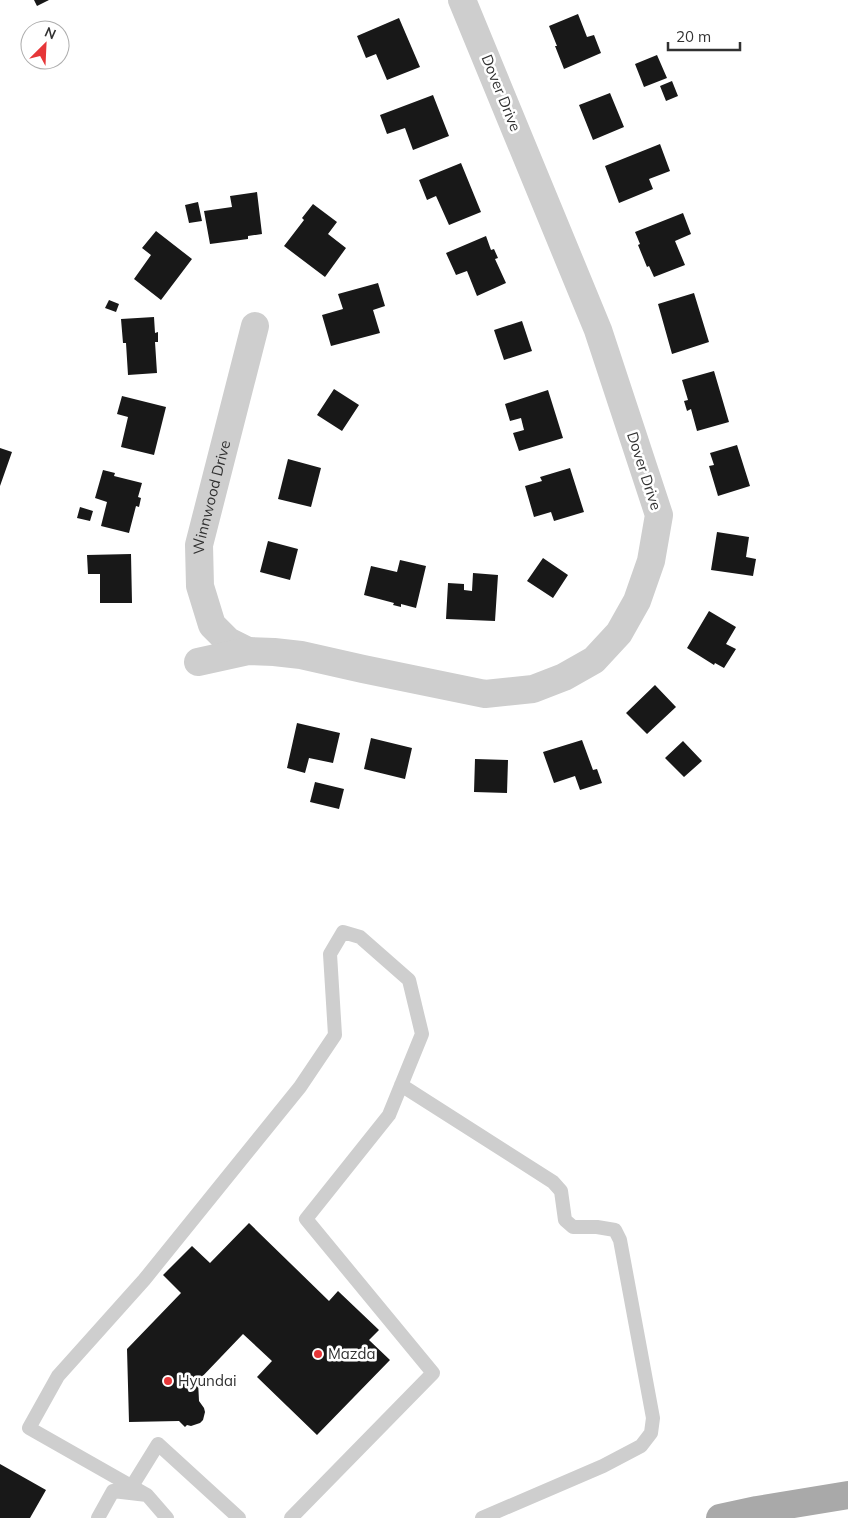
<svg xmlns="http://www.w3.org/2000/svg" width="848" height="1518" font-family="Mulish,sans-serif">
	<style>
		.building { fill: #181818 }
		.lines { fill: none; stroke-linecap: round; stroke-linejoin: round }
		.service { stroke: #cecece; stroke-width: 14 }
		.minor { stroke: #cecece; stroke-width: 28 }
		.primary { stroke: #a9a9a9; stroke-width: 28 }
		.poi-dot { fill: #e63638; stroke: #fff; stroke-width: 2 }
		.labels { text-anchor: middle; stroke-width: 5; stroke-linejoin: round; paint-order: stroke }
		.street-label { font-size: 15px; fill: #313131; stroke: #fff }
		.poi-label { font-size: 15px; fill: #313131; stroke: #fff; text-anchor: start }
	</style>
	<rect width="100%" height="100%" fill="#fff"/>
	<path class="building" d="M 34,0 L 49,0 L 37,6 Z
		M 578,14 L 587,37 L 594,35 L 601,53 L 564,69 L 555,46 L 557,46 L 549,26 Z
		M 399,18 L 420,67 L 387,80 L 376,54 L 366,58 L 357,36 Z
		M 657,55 L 667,78 L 644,87 L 635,64 Z
		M 672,81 L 678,96 L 666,101 L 660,86 Z
		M 610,93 L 624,127 L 593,140 L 579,105 Z
		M 433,95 L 449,136 L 413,150 L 405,128 L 387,134 L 380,115 Z
		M 660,144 L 670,171 L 649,179 L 653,189 L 619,203 L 605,166 Z
		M 461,163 L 481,212 L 449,225 L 436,196 L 427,200 L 419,180 Z
		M 257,192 L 262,234 L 248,236 L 248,239 L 210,244 L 204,211 L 232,207 L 230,196 Z
		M 198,202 L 202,221 L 189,223 L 185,205 Z
		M 313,204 L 337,222 L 328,234 L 346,248 L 325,277 L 284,246 L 304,220 L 302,218 Z
		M 683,213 L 691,234 L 675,241 L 685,265 L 654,277 L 649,266 L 647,267 L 638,245 L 640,244 L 635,232 Z
		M 156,231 L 192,259 L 161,300 L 134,279 L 151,255 L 142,248 Z
		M 486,236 L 491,250 L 494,249 L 498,258 L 495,259 L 506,283 L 477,296 L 467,271 L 456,275 L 446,253 Z
		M 378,283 L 385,306 L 373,310 L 380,333 L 331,346 L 322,315 L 343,309 L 338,294 Z
		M 694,293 L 709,342 L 672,354 L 658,304 Z
		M 109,300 L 119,304 L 116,312 L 105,308 Z
		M 154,317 L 155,333 L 158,332 L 158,342 L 155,342 L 157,373 L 128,375 L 126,343 L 123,343 L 121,319 Z
		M 522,321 L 532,351 L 504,360 L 494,330 Z
		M 714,371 L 729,422 L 697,431 L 691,409 L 687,411 L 684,401 L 688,400 L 682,380 Z
		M 334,389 L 359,405 L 342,431 L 317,415 Z
		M 548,390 L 563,438 L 519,451 L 513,433 L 524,430 L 521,418 L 510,421 L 505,404 Z
		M 122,396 L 166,407 L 154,455 L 121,447 L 128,417 L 117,414 Z
		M 737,445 L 750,486 L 718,496 L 709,466 L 714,465 L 710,453 Z
		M 0,448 L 12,452 L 0,486 Z
		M 288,459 L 321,468 L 311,507 L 278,499 Z
		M 570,468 L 584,512 L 554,521 L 551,512 L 534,517 L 525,486 L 542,481 L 540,477 Z
		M 103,470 L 115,473 L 114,476 L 142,483 L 138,497 L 141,498 L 139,507 L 136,506 L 129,533 L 101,526 L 107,502 L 95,498 Z
		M 80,507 L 93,511 L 90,521 L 77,518 Z
		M 717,532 L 749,537 L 746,557 L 756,559 L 753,576 L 711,570 Z
		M 268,541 L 298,549 L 290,580 L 260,572 Z
		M 131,554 L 132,603 L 100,603 L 100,574 L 88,574 L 87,555 Z
		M 543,558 L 568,575 L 553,598 L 527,581 Z
		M 400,560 L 426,566 L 416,608 L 401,604 L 401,607 L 393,605 L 394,603 L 364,595 L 371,566 L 397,572 Z
		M 473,573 L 498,575 L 495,621 L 446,619 L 448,583 L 464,584 L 464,590 L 472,591 Z
		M 709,611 L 736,627 L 726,644 L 736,649 L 724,668 L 715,663 L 714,665 L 687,648 Z
		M 655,685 L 676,707 L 647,734 L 626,713 Z
		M 297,723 L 340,733 L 333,763 L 309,758 L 305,773 L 287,768 Z
		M 371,738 L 412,748 L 405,779 L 364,769 Z
		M 582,740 L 593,770 L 597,769 L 602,783 L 580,790 L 575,776 L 554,783 L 543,752 Z
		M 683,741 L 702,761 L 684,777 L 665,758 Z
		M 475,759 L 508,760 L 507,793 L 474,792 Z
		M 315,782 L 344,789 L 339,809 L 310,802 Z
		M 249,1223 L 329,1301 L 338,1291 L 379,1330 L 369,1340 L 390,1360 L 317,1435 L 257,1377 L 272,1361 L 243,1334 L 198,1381 L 199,1401 L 204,1408 L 205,1412 L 203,1420 L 200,1423 L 191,1426 L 187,1425 L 185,1427 L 179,1421 L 129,1422 L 127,1349 L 181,1293 L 163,1275 L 192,1246 L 210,1263 Z
		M 0,1464 L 46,1490 L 30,1518 L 0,1518 Z"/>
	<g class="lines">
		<path class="service" d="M 401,1085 L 553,1182 L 561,1191 L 565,1220 L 573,1227 L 597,1227 L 615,1230 L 620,1240 L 653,1418 L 651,1433 L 641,1446 L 603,1466 L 482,1518
			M 132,1486 L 158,1444 L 239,1518
			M 147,1495 L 29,1428 L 58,1376 L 144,1280 L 300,1087 L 335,1035 L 330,954 L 343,932 L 360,937 L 409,980 L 422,1034 L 389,1115 L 306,1219 L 433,1373 L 291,1518
			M 98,1518 L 113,1491 L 147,1495 L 167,1518"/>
		<g class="minor">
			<path id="s1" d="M 248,651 L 228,641 L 212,625 L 200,586 L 199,545 L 255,326"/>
			<path d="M 198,662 L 248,651 L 274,652 L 301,655 L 363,669 L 485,694 L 533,689 L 564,677 L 594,660 L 619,633 L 637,601 L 651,561 L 659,515 L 598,330 L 462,0"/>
		</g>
		<path class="primary" d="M 720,1518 L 757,1510 L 848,1495"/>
	</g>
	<g class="poi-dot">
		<circle cx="318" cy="1354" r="5"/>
		<circle cx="168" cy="1381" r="5"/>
	</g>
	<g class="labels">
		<g class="street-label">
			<text transform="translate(501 93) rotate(68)" y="5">Dover Drive</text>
			<text transform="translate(644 471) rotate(72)" y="5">Dover Drive</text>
			<text dy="5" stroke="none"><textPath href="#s1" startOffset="176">Winnwood Drive</textPath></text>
		</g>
		<g class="poi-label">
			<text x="328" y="1359">Mazda</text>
			<text x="178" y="1386">Hyundai</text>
		</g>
	</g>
	<g transform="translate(45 45) rotate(24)"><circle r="24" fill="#ffffff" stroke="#adadad"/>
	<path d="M0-4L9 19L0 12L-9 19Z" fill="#e63638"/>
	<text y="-8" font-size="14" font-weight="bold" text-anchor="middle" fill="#313131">N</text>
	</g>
	<path d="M668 42v8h72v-8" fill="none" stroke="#313131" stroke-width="2.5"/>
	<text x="676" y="42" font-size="15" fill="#313131" stroke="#ffffff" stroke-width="4" paint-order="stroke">20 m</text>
</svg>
